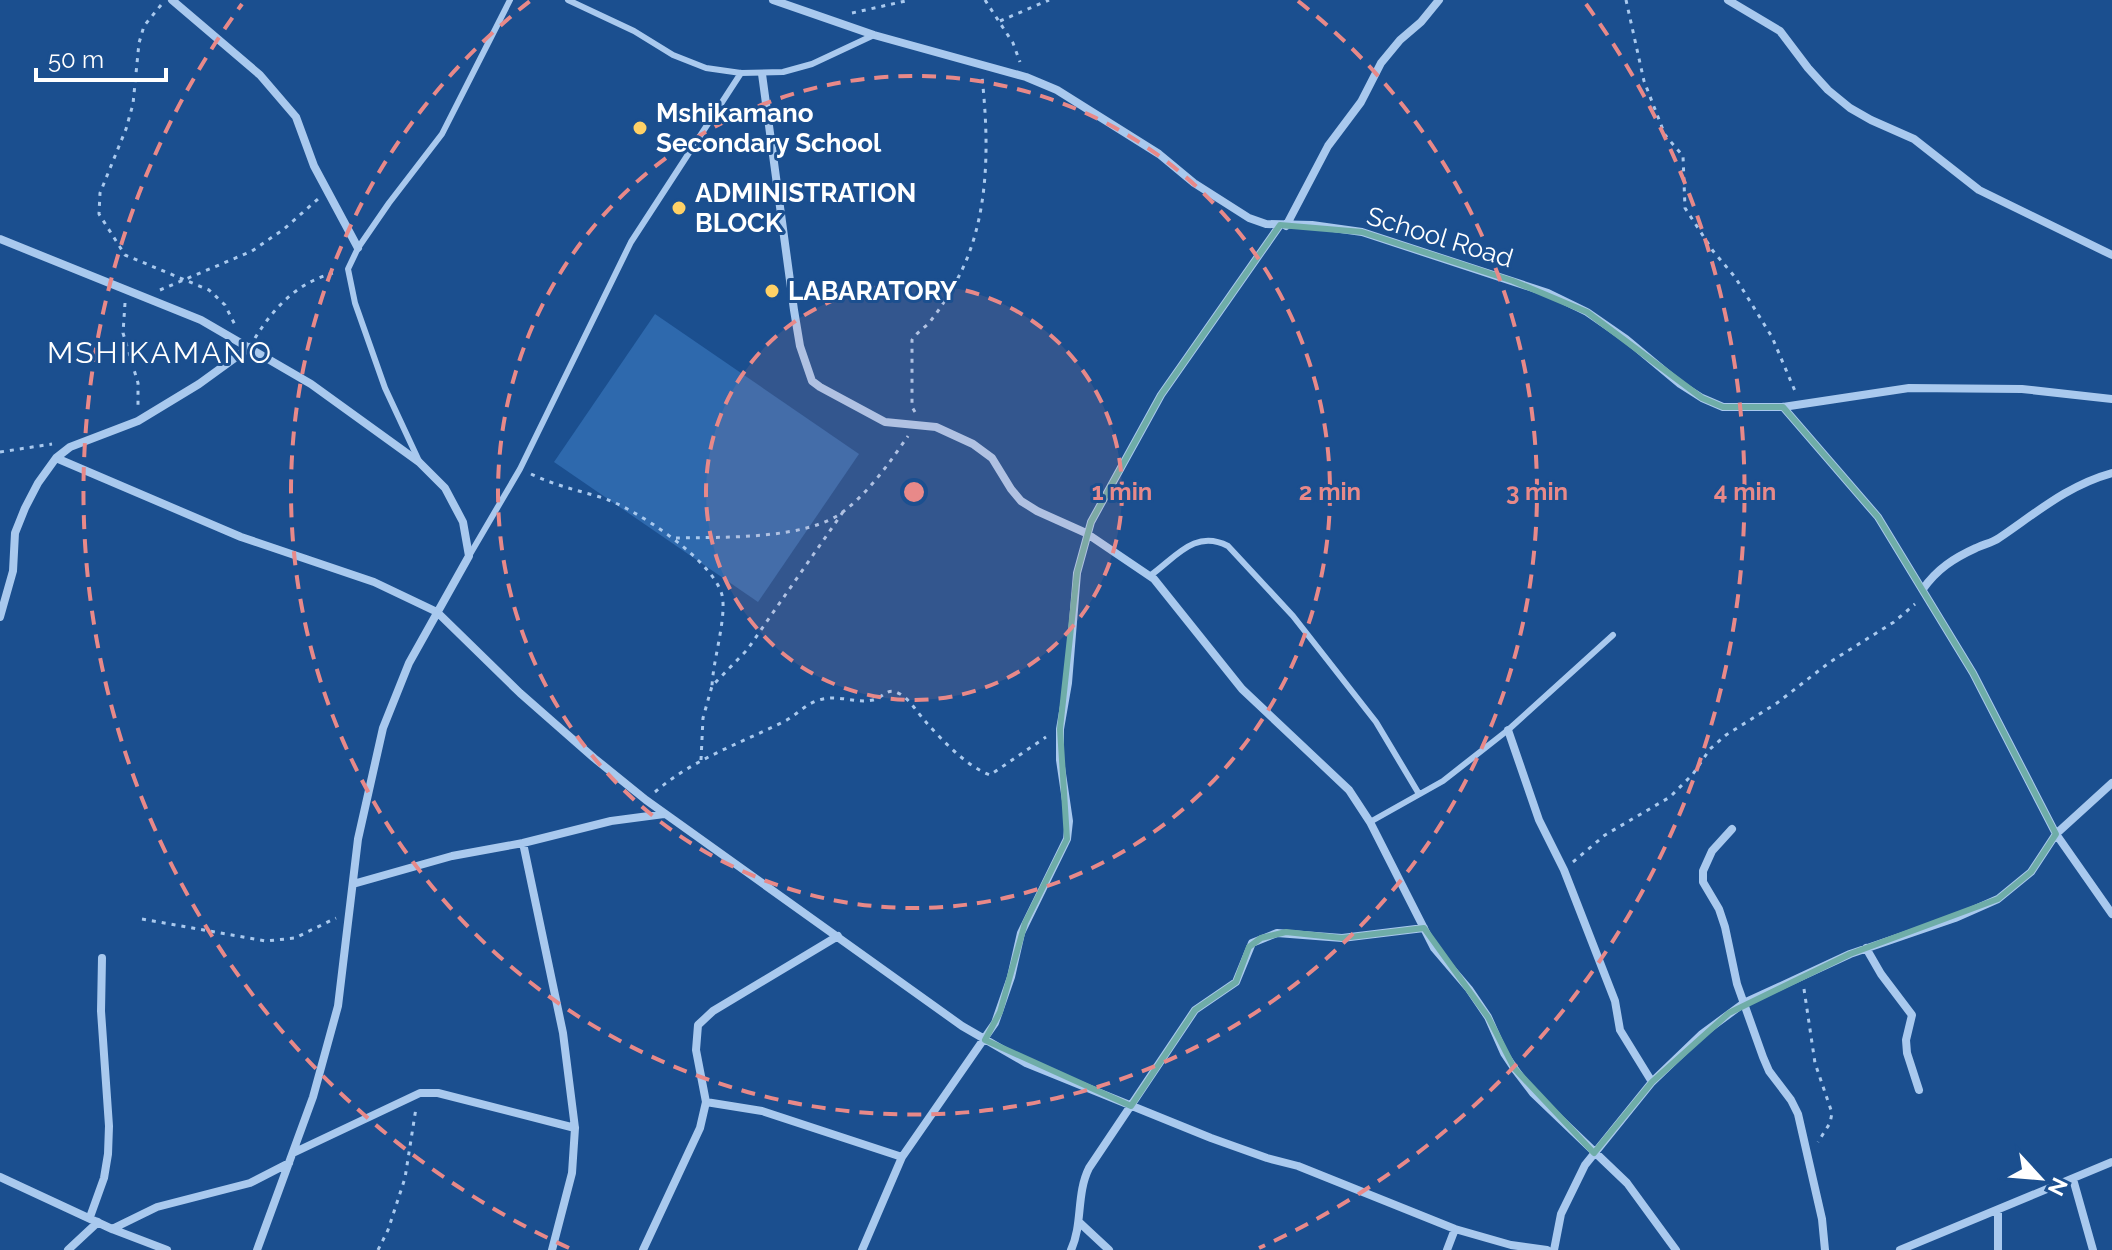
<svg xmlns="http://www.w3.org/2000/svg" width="2112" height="1250" font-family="Raleway,sans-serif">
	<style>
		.grass { fill: #2e69ad }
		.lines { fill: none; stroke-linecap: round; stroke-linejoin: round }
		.path { stroke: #a9c9ee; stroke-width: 3; stroke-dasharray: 4 6; stroke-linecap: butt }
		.lane { stroke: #a9c9ee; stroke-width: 6 }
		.street { stroke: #a9c9ee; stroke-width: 8 }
		.marked { fill: none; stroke: #6fada8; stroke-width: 6; stroke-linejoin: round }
		.ring { fill: none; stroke: #e88989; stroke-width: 4; stroke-dasharray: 14 10 }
		.poi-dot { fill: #ffd166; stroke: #1b4f8f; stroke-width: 3 }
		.labels { text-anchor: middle; stroke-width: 6; stroke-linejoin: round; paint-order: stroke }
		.poi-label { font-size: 26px; font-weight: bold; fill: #fff; stroke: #1b4f8f; text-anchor: start }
		.street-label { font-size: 26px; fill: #fff; stroke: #1b4f8f }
		.quarter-label { font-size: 30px; letter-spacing: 2px; fill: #fff; stroke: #1b4f8f }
		.centre { fill: #e88989; stroke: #1b4f8f; stroke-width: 4 }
		.ring-label { font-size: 24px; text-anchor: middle; font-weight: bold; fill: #e88989; stroke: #1b4f8f; stroke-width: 6; stroke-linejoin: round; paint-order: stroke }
	</style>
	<rect width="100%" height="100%" fill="#1b4f8f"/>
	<path class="grass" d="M 655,314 L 859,454 L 758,602 L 554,462 Z"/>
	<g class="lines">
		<path class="path" d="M 985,0 L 1013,43 L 1020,62
			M 1626,0 L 1644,81 L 1665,135 L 1683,156 L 1685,208 L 1713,251 L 1735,277 L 1772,337 L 1795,391
			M 161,5 L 144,26 L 139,43 L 133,104 L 126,129 L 100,193 L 99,214 L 125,255 L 209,290 L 225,305 L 236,327
			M 852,13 L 910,0
			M 1000,21 L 1049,0
			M 160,290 L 252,251 L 284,229 L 318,199
			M 125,303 L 123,333 L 138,383 L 138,405
			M 255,338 C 275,306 299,281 337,272
			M 915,412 L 912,407 L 912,340 C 916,333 923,329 929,323 C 940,309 951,292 959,276 C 990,216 989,142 982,77
			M 0,452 L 52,444
			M 531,474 C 554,485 576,490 600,497 C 634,507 713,560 722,595 C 727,617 713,660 712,686
			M 676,538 C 722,537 808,540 844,511 C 870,491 890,462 908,436
			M 701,760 L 703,718 L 712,686 L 747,650 L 843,512
			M 655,792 C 693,759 739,744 783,722 C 796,716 805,704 819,700 C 838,694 857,704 873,700 C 885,697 887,686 900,694 C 910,700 917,712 925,721 C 942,740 966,766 990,775 L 1046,737
			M 1573,862 L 1605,835 L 1670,797 L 1693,774 L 1710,749 L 1726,735 L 1777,703 L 1830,662 L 1894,622 L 1915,604
			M 142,919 L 266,941 L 295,938 L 336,918
			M 1804,989 L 1815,1063 L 1832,1113 L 1830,1123 L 1818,1142
			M 378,1250 L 388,1230 L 405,1178 L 416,1108"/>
		<path class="lane" d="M 568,0 L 634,31 L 673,55 L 706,68 L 741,73 L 783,72 L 812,64 L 874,35
			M 419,461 L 385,388 L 355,303 L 348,269 L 358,248 L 389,203 L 442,134 L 510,0
			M 469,556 L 520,469 L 631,242 L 741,73
			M 1151,575 C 1176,557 1195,529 1228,546 L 1293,616 L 1376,722 L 1419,794
			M 1370,822 L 1443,781 L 1508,730 L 1613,635"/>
		<path class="street" d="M 172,0 L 260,75 L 296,117 L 314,166 L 358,248
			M 773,0 L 874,35 L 1026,77 L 1057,90 L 1159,154 L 1194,183 L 1249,218 L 1266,224 L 1312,225 L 1362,232 L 1548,293 L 1587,312 L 1626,339 L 1680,384 L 1702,398 L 1723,407 L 1783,407 L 1909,388 L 2022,389 L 2112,399
			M 1728,0 L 1780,31 L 1808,68 L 1828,90 L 1850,108 L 1871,120 L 1914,139 L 1979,190 L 2112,255
			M 762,74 L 794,310 L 800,346 L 812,381 L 820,387 L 885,422 L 936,427 L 973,444 L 992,458 L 1011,489 L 1021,501 L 1037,511 L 1086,533 L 1154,579 L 1242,689 L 1349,790 L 1370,822 L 1434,948 L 1469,989 L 1488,1017 L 1504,1053 L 1514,1068 L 1533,1093 L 1627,1183 L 1676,1250
			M 1286,226 L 1328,146 L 1361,102 L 1381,63 L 1400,40 L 1421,22 L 1439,0
			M 0,239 L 201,320 L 311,384 L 419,462 L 445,488 L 463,522 L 469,556 L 409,663 L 383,728 L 358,839 L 338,1006 L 313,1097 L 257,1250
			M 1783,407 L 1878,517 L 1973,673 L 2056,834 L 2112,914
			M 56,458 L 241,537 L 374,582 L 437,612 L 520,693 L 594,758 L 646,800 L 962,1026 L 1026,1063 L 1211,1138 L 1267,1158 L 1298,1166 L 1455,1229 L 1511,1245 L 1547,1250
			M 1923,589 C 1937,569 1954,558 1976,548 C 1984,544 1992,543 1999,538 C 2036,513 2068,485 2112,473
			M 0,617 L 13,571 L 15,533 L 25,508 L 38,483 L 56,458 L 70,447 L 138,421 L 199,384 L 250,347
			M 1508,730 L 1539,820 L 1564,870 L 1615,1001 L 1620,1030 L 1652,1082
			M 1732,829 L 1712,851 L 1703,871 L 1703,882 L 1719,909 L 1725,927 L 1737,984 L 1763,1057 L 1769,1071 L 1791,1100 L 1798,1114 L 1822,1219 L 1825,1250
			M 523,843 L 563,1033 L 575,1128 L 572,1173 L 552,1250
			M 353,884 L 452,856 L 523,843 L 611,821 L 664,814
			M 1866,948 L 1881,974 L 1912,1015 L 1906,1040 L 1907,1053 L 1919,1090
			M 706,1102 L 762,1111 L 902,1157
			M 293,1153 L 420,1093 L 438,1093 L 575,1128
			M 0,1177 L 112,1229 L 167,1250
			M 2073,1179 L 2093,1250
			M 90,1217 L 104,1178 L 108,1154 L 109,1126 L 101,1011 L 102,958
			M 1080,1223 L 1109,1250
			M 112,1229 L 157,1207 L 250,1183 L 289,1163
			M 68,1250 L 98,1222
			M 643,1250 L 700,1128 L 706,1102 L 696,1050 L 698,1025 L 713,1011 L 838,936
			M 862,1250 L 902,1157 L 995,1023 L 1011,977 L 1021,933 L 1067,839 L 1069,821 L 1060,760 L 1060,729 L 1068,683 L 1077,573 L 1091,522 L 1161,395 L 1280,225
			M 1071,1250 C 1083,1224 1076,1194 1089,1168 L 1195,1010 L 1236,982 L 1252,943 L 1277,933 L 1342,938 L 1424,928
			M 1447,1250 L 1455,1229
			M 1554,1250 L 1561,1214 L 1585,1165 L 1652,1082 L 1702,1034 L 1744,1003 L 1850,954 L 1955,918 L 1998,899 L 2031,872 L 2056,834 L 2112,783
			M 1900,1250 L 2112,1162
			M 1998,1250 L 1998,1210"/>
	</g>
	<path class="marked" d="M 1280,225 L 1362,232 L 1513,281 L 1587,312 L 1702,398 L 1723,407 L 1783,407 L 1878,517 L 1973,673 L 2056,834 L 2031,872 L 1998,899 L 1850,954 L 1729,1013 L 1652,1082 L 1594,1153 L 1514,1068 L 1488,1017 L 1424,928 L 1342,938 L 1286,932 L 1261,938 L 1249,947 L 1236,982 L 1195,1010 L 1131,1106 L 985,1040 L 1000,1012 L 1025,923 L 1067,839 L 1060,729 L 1077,573 L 1091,522 L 1161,395 Z"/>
	<circle cx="914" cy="492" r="208" fill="#e88989" fill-opacity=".12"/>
	<g class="ring">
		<circle cx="914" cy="492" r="208"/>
		<circle cx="914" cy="492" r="416"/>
		<path d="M1298 1A623 623 0 1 1 530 1"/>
		<path d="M569 1248A831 831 0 0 1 242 4M1586 4A831 831 0 0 1 1259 1248"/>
	</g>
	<g class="poi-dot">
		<circle cx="640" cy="128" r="8"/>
		<circle cx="679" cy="208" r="8"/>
		<circle cx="772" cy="291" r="8"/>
	</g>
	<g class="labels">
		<g class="poi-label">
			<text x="656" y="122">Mshikamano<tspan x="656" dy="30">Secondary School</tspan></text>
			<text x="695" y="202">ADMINISTRATION<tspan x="695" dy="30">BLOCK</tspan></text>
			<text x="788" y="300">LABARATORY</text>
		</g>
		<g class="street-label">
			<text transform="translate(1440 237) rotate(17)" y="9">School Road</text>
		</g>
		<g class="quarter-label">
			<text x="160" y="363">MSHIKAMANO</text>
		</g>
	</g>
	<circle cx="914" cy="492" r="12" class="centre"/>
	<g class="ring-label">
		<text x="1122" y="500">1 min</text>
		<text x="1330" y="500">2 min</text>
		<text x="1537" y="500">3 min</text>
		<text x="1745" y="500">4 min</text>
	</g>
	<g transform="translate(2040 1178) rotate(116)" stroke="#1b4f8f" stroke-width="6" paint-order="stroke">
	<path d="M0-6L14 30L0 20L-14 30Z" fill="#ffffff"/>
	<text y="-12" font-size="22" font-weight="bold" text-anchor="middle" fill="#ffffff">N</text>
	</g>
	<path d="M36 68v12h130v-12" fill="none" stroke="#ffffff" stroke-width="4"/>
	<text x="48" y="68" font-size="24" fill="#ffffff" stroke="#1b4f8f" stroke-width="6" paint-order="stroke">50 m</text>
</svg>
